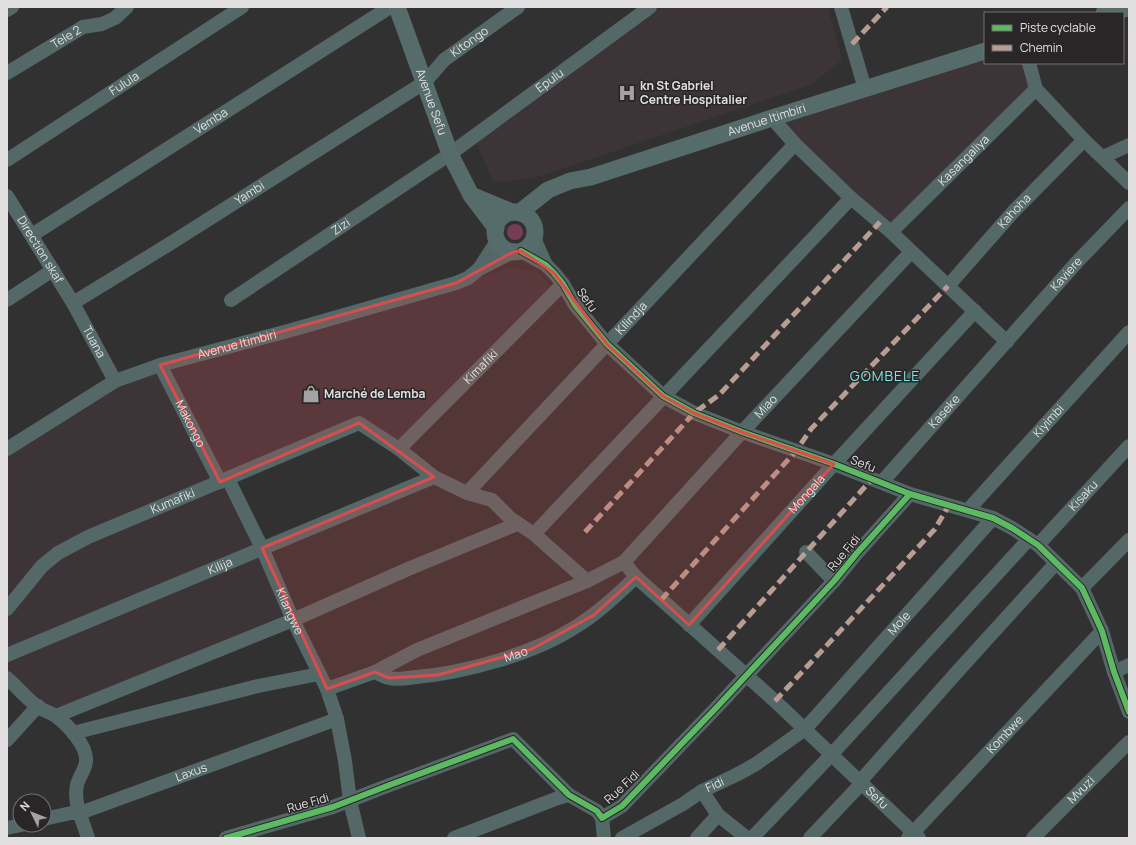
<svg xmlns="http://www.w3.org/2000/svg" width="1136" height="845" font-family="Manrope,sans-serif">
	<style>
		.built { fill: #3d3438 }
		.green { fill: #753e56 }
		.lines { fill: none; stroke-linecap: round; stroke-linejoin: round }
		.minor { stroke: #536867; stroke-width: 14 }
		.major { stroke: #556c6b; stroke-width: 17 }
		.quiet { stroke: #b99d93; stroke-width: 5; stroke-dasharray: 10 5; stroke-linecap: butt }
		.cycleway-casing { stroke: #292627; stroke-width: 8 }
		.cycleway { stroke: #5cba63; stroke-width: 6 }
		.marked { fill: #d84d4d; fill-opacity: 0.2; stroke: #d84d4d; stroke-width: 3; stroke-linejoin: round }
		.labels { text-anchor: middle; stroke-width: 3; stroke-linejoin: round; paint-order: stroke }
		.street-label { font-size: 12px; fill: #e1dfe0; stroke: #292627 }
		.poi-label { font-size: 12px; font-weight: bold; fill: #e1dfe0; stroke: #292627; text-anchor: start }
		.quarter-label { font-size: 14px; letter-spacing: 1px; fill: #7ae5e2; stroke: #292627 }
	</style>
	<rect width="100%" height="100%" fill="#323131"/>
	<path class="built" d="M 661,7 L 828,7 L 842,60 L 810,85 L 534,178 L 494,183 L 475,141 Z
		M 985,51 L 985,63 L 1029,63 L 1036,89 L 891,232 L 772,118 Z
		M 509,267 L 538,272 L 553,288 L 394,446 L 359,423 L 220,482 L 160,365 L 437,293 Z
		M 159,367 L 216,481 L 83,537 L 7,604 L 7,456 L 124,380 Z
		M 225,483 L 260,547 L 7,651 L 7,612 L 54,560 Z
		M 261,551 L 292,619 L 58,709 L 41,702 L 7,673 L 7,658 Z"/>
	<path class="green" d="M507 232a8 8 0 1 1 16 0a8 8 0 1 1-16 0Z"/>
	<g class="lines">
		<g class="minor">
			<path d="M 841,7 L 865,89"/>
			<path d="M 7,10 L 12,7"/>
			<path d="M 1029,63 L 1036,89 L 1084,140 L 1129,183"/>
			<path id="s1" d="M 7,73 L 83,27 L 102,24 L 115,18 L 127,7"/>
			<path d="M 772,118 L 795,144 L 851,198 L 891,232 L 1007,342"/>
			<path d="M 1103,157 L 1129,145"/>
			<path id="s2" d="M 7,160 L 242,7"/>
			<path id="s3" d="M 7,196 L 73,303 L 115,381"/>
			<path id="s4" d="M 891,232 L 1036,89"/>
			<path id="s5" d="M 32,235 L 390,7"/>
			<path d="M 534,238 L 546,265"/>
			<path d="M 521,251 L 546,265 L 554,273 L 563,284 L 575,305 L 607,344 L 663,396 L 694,413 L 742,432 L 834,464 L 910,494 L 993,518 L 1012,528 L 1038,545 L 1082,588 L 1102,631 L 1114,672 L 1129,712"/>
			<path d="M 479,269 L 497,241"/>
			<path id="s6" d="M 948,286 L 1013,212 L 1084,140"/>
			<path d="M 7,300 L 53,270"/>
			<path id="s7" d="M 231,300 L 450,154 L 650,7"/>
			<path id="s8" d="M 73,303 L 171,243 L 425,82 L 444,60 L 518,7"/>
			<path id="s9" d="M 160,365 L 220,482"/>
			<path id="s10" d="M 7,449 L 115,381 L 160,365 L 288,331 L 456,283 L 468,278 L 479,269 L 513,252"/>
			<path id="s11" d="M 399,449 L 563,284"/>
			<path id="s12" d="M 228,479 L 262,548 L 293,620 L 327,689 L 337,719 L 345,761 L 350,801 L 359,838"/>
			<path id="s13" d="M 882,482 L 1077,262 L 1129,208"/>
			<path id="s14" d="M 467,493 L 795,144"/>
			<path id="s15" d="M 968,510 L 1129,332"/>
			<path d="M 534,534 L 851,198"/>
			<path id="s16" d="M 1038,545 L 1129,446"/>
			<path d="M 806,552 L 834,581"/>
			<path id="s17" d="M 624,562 L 636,577 L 775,701 L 919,838"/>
			<path d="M 1082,588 L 1129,540"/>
			<path id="s18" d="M 7,609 L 42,566 L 58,553 L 88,537 L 359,423 L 399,449 L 434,477 L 467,493 L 492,500 L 510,518 L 534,534 L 587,581"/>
			<path id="s19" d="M 689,625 L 834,464 L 975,311"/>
			<path id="s20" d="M 7,655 L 434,477"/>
			<path id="s21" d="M 375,672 C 379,674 384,677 389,678 C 397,680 408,678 416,677 C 464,673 532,654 572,629 C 596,615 616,596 636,577"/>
			<path d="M 1114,672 L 1129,665"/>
			<path d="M 7,678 C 17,687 27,699 38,707 C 44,711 52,713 57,717 C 68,725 86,745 86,759 C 87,768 79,776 77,785 C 73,803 83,821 88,838"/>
			<path id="s22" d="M 327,689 L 375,672 L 417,650 L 587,581 L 624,562 L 742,432 L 911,252"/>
			<path d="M 56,716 L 293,620 L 408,569 L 517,524"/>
			<path d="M 73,733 L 258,686 L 319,674"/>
			<path d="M 7,740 L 38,706"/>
			<path d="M 702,791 L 718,815 L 747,838"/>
			<path d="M 602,818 L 604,838"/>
			<path id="s23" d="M 44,819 L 71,813 L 80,813 L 337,719"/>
			<path d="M 7,828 L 21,825"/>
			<path d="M 226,838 L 333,807 L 387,786 L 513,739 L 569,795 L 597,811 L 602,818 L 622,806 L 717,707 L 834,581 L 857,553 L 910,494"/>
			<path d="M 454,838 L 558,798 L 569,795"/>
			<path id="s24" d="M 622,838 L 683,804 L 702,791 L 736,775 L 756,764 L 805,729 L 993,518"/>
			<path d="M 697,838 L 718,815"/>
			<path d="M 752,838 L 831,755 L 1029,539"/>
			<path d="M 810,838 L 861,784 L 864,777 L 957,672 L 1056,563"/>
			<path id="s25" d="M 908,838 L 1102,631"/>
			<path id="s26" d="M 1033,838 L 1129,742"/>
		</g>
		<g class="major">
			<path id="s27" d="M 397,7 L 450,154 L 471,195 L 496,228"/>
			<path d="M 1104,13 L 1129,8"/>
			<path d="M 471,195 L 512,212"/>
			<circle cx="515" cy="232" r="20"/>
			<path id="s28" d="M 519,213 L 548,190 L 570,181 L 591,177 L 772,118 L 985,51"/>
		</g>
		<path class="quiet" d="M 852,44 L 887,7
			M 585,532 L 694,413 L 719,395 L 880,222
			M 661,600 L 796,451 L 811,429 L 948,286
			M 718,650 L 872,479
			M 775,701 L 935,529 L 949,505"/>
		<g class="cycleway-casing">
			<path id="cycleway" d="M 521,251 L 546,265 L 554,273 L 563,284 L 575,305 L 607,344 L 663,396 L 694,413 L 742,432 L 834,464 L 910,494 L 993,518 L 1012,528 L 1038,545 L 1082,588 L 1102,631 L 1114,672 L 1129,712
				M 226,838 L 333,807 L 387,786 L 513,739 L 569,795 L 597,811 L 602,818 L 622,806 L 717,707 L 834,581 L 857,553 L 910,494"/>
		</g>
		<use href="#cycleway" class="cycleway"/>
	</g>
	<path class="marked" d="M 521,251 L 554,273 L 607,344 L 663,396 L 694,413 L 742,432 L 834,464 L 689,625 L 636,577 L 594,615 L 532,649 L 438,675 L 389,678 L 375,672 L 327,689 L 262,548 L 434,477 L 359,423 L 220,482 L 160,365 L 456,283 L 513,252 Z"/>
	<defs>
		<g id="hospital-bare" transform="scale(1.38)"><path d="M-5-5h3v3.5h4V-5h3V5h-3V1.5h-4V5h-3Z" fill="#a4a2a3" stroke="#292627" stroke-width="2.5" paint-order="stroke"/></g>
		<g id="shop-bare" transform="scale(1.38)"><path d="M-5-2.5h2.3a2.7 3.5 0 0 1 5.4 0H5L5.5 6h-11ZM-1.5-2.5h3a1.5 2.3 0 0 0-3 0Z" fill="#a4a2a3" stroke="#292627" stroke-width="2.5" paint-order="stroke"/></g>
	</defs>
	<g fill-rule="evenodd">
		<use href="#hospital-bare" x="627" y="93"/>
		<use href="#shop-bare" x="311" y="394"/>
	</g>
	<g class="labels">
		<g class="street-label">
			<text dy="4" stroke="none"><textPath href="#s1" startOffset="69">Tele 2</textPath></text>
			<text dy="4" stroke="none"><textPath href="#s8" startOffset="476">Kitongo</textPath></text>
			<text dy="4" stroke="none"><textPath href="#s7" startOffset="387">Epulu</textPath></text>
			<text dy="4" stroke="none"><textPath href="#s2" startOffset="140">Fulula</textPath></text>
			<text dy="4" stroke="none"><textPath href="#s27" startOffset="101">Avenue Sefu</textPath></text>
			<text dy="4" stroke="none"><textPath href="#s28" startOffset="267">Avenue Itimbiri</textPath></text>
			<text dy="4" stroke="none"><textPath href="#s5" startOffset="212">Vemba</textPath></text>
			<text dy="4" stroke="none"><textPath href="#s4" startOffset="102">Kasangaliya</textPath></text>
			<text dy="4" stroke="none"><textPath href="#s8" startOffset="208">Yambi</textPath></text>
			<text dy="4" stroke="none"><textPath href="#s6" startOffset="100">Kahoha</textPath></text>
			<text dy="4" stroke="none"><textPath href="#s7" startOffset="132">Zizi</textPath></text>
			<text dy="4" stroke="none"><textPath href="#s3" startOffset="63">Direction skaf</textPath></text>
			<text dy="4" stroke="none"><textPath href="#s13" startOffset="278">Kaviere</textPath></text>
			<text transform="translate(587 300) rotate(55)" y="4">Sefu</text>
			<text dy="4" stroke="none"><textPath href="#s14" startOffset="240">Kilindja</textPath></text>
			<text dy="4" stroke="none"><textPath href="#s3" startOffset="170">Tuana</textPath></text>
			<text dy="4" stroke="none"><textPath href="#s10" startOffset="255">Avenue Itimbiri</textPath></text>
			<text dy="4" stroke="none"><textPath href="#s11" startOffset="116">Kimafiki</textPath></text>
			<text dy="4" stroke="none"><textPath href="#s22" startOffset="534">Miao</textPath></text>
			<text dy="4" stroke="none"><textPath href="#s13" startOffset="94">Kaseke</textPath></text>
			<text dy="4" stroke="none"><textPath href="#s15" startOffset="120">Kiyimbi</textPath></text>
			<text dy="4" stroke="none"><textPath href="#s9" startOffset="66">Makongo</textPath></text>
			<text transform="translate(863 464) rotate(21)" y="4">Sefu</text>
			<text dy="4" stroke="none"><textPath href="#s19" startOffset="176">Mongala</textPath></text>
			<text dy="4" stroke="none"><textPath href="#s16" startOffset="67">Kisaku</textPath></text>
			<text dy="4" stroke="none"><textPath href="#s18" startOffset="202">Kumafiki</textPath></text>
			<text transform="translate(844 553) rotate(-50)" y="4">Rue Fidi</text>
			<text dy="4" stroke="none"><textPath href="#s20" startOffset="231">Kilija</textPath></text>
			<text dy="4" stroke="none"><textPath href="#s12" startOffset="146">Kilangwe</textPath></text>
			<text dy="4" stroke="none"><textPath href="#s24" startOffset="355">Mole</textPath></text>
			<text dy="4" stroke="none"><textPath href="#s21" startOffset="145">Mao</textPath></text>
			<text dy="4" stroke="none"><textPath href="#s25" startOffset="142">Kombwe</textPath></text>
			<text dy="4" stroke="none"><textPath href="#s23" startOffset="155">Laxus</textPath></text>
			<text dy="4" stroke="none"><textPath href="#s24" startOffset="107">Fidi</textPath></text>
			<text transform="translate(622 787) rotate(-43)" y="4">Rue Fidi</text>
			<text dy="4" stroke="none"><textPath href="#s26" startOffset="68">Mvuzi</textPath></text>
			<text dy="4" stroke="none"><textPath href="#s17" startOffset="346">Sefu</textPath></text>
			<text transform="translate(308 803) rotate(-16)" y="4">Rue Fidi</text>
		</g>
		<g class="poi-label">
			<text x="640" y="90">kn St Gabriel<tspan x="640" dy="14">Centre Hospitalier</tspan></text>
			<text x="324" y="398">Marché de Lemba</text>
		</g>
		<g class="quarter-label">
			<text x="885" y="381">GOMBELE</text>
		</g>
	</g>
	<rect width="1136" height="845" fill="none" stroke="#e1dfe0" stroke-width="16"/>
	<rect x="984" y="12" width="140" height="52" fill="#292627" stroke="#737071"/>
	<rect x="992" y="25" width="20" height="6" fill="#5cba63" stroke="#737071"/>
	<text x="1020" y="32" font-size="12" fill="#e1dfe0">Piste cyclable</text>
	<rect x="992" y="45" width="20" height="6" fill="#b99d93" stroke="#737071"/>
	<text x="1020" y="52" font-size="12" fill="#e1dfe0">Chemin</text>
	<g transform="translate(32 813) rotate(313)"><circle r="19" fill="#292627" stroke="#737071"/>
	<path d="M0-3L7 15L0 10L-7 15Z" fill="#a4a2a3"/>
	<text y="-6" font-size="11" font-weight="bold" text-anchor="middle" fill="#e1dfe0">N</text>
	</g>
</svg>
